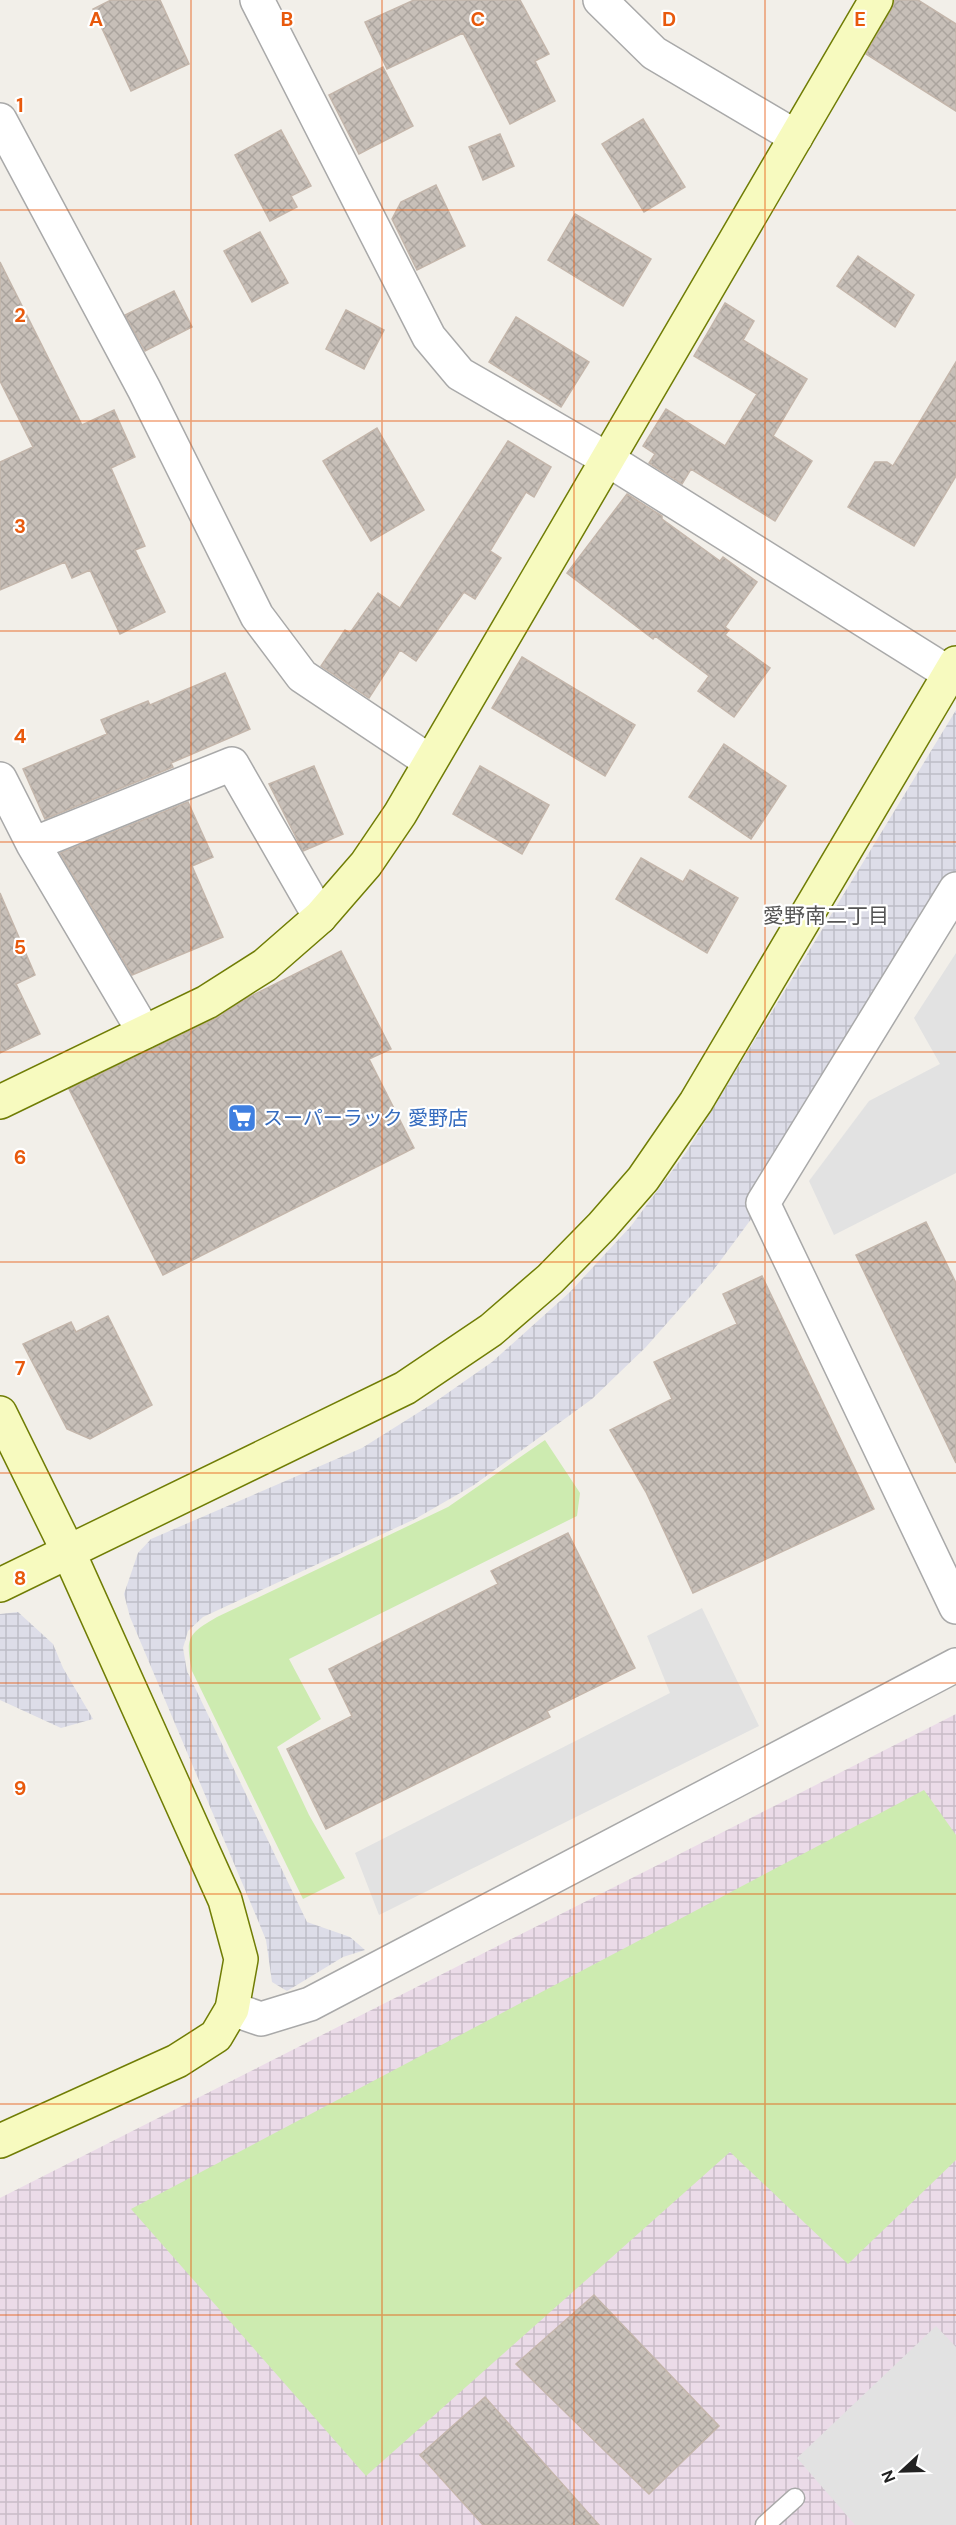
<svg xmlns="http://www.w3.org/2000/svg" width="956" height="2525" font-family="'DM Sans','Noto Sans JP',sans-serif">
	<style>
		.industrial { fill: url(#industrial-grid) }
		.grass { fill: #cdebb0 }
		.parking { fill: #e2e2e2 }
		.plaza { fill: url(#plaza-grid) }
		.building { fill: url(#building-cross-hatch); stroke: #c4b6ab; stroke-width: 1.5 }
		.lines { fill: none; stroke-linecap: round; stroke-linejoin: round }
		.lane-casing { stroke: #a9a9a9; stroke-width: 21 }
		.street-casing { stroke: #a9a9a9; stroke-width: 36 }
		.secondary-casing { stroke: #707d05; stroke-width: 36 }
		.lane { stroke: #fff; stroke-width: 18 }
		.street { stroke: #fff; stroke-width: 33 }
		.secondary { stroke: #f7fabf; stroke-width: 33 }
		.grid { fill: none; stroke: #e8590c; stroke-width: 1.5; stroke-opacity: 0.55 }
		.labels { text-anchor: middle; stroke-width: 4.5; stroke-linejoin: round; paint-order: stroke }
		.shop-label { font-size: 20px; fill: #366cbe; stroke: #fff; text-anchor: start }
		.neighbourhood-label { font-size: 21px; fill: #555; stroke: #fff }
		.grid-label { font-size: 20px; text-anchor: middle; font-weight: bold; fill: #e8590c; stroke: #fff; stroke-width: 4.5; stroke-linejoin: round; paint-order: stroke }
	</style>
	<defs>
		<pattern id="industrial-grid" width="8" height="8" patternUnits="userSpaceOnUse" patternTransform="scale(1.5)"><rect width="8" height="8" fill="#ebdbe8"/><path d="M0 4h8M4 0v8" fill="none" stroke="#c9bcc7"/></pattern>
		<pattern id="plaza-grid" width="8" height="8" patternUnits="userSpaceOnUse" patternTransform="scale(1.5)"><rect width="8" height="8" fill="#dddde8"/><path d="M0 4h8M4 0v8" fill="none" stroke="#bdbdc7"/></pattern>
		<pattern id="building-cross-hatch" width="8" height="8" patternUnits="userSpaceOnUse" patternTransform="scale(1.5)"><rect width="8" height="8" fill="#c7bfb8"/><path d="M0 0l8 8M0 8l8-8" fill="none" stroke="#aba49e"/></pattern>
	</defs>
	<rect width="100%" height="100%" fill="#f2efe9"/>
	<path class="industrial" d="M 956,1714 L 956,2525 L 0,2525 L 0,2198 Z"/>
	<path class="grass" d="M 545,1440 L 580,1493 L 577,1516 L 289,1659 L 321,1719 L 277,1747 L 309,1815 L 345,1878 L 303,1899 L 192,1671 C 185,1637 188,1634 217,1617 L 448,1507 Z
		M 924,1790 L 956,1835 L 956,2160 L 848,2264 L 730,2152 L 366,2476 L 131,2209 Z"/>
	<path class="parking" d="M 956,953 L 956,1173 L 834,1235 L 809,1181 L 869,1101 L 940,1064 L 914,1018 Z
		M 702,1608 L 759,1726 L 379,1915 L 355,1853 L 670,1693 L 647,1636 Z
		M 936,2326 L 956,2347 L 956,2525 L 855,2525 L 797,2458 Z"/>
	<path class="plaza" d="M 956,710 L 956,890 L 763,1203 L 712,1272 L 646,1347 L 592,1399 L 474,1485 L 415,1519 L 203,1617 L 188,1631 L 183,1648 L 187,1671 L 307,1922 L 350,1937 L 365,1950 L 343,1957 L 287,1991 L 272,1982 L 266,1940 L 257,1918 L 130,1617 L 124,1594 L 138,1553 L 151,1539 L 362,1448 L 432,1404 L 492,1362 L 570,1292 L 631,1226 L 687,1151 Z
		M 18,1612 L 53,1644 L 63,1668 L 93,1719 L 61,1728 L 0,1700 L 0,1614 Z"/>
	<path class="building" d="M 111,0 L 160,0 L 189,64 L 131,91 L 93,9 Z
		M 414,0 L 520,0 L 549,54 L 535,61 L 555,101 L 510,124 L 463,33 L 387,69 L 365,22 Z
		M 895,0 L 918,0 L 956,24 L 956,111 L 866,54 L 892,9 Z
		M 383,67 L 413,126 L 359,154 L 329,95 Z
		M 643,119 L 685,187 L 644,212 L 602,144 Z
		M 281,130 L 311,186 L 291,196 L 297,207 L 270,221 L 235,155 Z
		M 500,134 L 514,166 L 483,180 L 469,147 Z
		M 436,185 L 465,246 L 417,270 L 392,219 L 401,202 Z
		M 575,214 L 651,259 L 623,306 L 548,260 Z
		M 260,232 L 288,283 L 252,302 L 224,251 Z
		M 858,256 L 914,295 L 895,327 L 837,286 Z
		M 0,262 L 82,425 L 114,410 L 135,457 L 111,468 L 145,546 L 135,550 L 165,612 L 120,634 L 90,570 L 72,578 L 65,562 L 0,590 L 0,462 L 33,447 L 0,381 Z
		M 174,291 L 192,327 L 145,351 L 125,315 Z
		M 725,303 L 754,321 L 743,340 L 807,379 L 773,436 L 812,461 L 775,521 L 691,469 L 682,484 L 649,463 L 655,454 L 643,446 L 666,409 L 725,446 L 757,394 L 694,356 Z
		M 346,310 L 384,330 L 364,369 L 326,349 Z
		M 516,317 L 589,362 L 561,407 L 489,362 Z
		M 956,362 L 956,476 L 914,546 L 848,507 L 875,462 L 887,462 L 893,466 Z
		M 377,428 L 424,510 L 371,541 L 323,461 Z
		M 508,441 L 551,467 L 534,497 L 526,492 L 490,551 L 501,558 L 475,599 L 464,592 L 416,661 L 400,650 L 369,698 L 321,666 L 345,630 L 350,633 L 378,593 L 400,608 Z
		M 627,494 L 662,516 L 662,519 L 720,561 L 723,557 L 757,582 L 725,627 L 729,630 L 725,635 L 770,668 L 734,717 L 698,691 L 709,676 L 655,636 L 653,639 L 567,573 Z
		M 522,657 L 635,725 L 605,776 L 492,708 Z
		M 225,673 L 250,729 L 171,763 L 173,767 L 45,819 L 23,769 L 107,734 L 101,720 L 148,701 L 150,705 Z
		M 724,744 L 786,786 L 751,839 L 689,797 Z
		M 314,766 L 343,834 L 303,851 L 269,784 Z
		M 480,766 L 549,805 L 522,854 L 453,814 Z
		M 188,802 L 213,857 L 192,866 L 223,937 L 132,975 L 60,853 Z
		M 641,858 L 683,882 L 690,870 L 738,898 L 707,953 L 616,899 Z
		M 0,893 L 35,975 L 16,984 L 40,1034 L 0,1053 Z
		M 341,951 L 391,1049 L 369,1059 L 414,1148 L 163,1275 L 69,1089 L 215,1019 L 247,998 Z
		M 926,1222 L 956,1283 L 956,1463 L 856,1255 Z
		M 762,1276 L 874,1509 L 693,1593 L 646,1492 L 610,1430 L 672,1399 L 654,1362 L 737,1324 L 723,1294 Z
		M 108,1316 L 152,1405 L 90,1439 L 67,1429 L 23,1344 L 71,1322 L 76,1332 Z
		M 568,1533 L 635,1668 L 547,1711 L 550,1717 L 326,1829 L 287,1749 L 352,1716 L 329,1669 L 498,1584 L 491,1571 Z
		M 594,2295 L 719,2426 L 649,2494 L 516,2364 Z
		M 485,2397 L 599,2525 L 483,2525 L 420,2455 Z"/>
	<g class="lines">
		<g class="lane-casing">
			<path id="lane" d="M 765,2525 L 795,2498"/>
		</g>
		<g class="street-casing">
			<path id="street" d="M 257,0 L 429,337 L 460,374 L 607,459 L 950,674
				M 600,0 L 654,53 L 796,137
				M 0,120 L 144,389 L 257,616 L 302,676 L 429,761
				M 0,779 L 33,844 L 144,1032
				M 33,844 L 232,764 L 320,917
				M 956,889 L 763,1203 L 956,1607
				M 232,2009 L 261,2019 L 310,2004 L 956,1665"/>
		</g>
		<g class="secondary-casing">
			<path id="secondary" d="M 0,1102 L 207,1002 L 265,965 L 320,917 L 366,864 L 400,814 L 876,0
				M 0,1413 L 68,1551 L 225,1900 L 241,1959 L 232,2009 L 216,2036 L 177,2061 L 0,2141
				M 0,1585 L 405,1388 L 491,1330 L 550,1279 L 602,1226 L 643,1179 L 696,1102 L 956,663"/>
		</g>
		<use href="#lane" class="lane"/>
		<use href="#street" class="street"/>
		<use href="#secondary" class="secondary"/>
	</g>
	<path class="grid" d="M 191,0 L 191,2525M 382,0 L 382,2525M 574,0 L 574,2525M 765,0 L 765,2525M 0,210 L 956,210M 0,421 L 956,421M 0,631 L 956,631M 0,842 L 956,842M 0,1052 L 956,1052M 0,1262 L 956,1262M 0,1473 L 956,1473M 0,1683 L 956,1683M 0,1894 L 956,1894M 0,2104 L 956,2104M 0,2315 L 956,2315"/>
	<defs>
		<g id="supermarket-square" transform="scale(1.5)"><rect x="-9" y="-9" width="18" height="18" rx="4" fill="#3f7fe0" stroke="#fff"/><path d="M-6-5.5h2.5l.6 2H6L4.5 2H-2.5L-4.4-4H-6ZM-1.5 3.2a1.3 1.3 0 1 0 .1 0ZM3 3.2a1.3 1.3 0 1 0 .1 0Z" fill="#fff"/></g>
	</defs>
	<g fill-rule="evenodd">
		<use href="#supermarket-square" x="242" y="1118"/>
	</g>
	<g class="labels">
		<g class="shop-label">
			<text x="263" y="1125">スーパーラック 愛野店</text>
		</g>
		<g class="neighbourhood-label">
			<text x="826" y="923">愛野南二丁目</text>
		</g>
	</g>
	<g class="grid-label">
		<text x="96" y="26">A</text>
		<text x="287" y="26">B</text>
		<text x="478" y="26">C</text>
		<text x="669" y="26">D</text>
		<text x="860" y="26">E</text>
		<text x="20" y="112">1</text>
		<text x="20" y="322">2</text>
		<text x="20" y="533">3</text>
		<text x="20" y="743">4</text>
		<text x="20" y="954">5</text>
		<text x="20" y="1164">6</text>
		<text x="20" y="1375">7</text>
		<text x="20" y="1585">8</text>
		<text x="20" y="1795">9</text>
	</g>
	<g transform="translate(902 2471) rotate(248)" stroke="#ffffff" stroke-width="4.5" paint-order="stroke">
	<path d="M0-4.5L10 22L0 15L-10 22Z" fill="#222222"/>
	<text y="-9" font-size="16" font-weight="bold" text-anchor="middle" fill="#222222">N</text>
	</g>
</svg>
